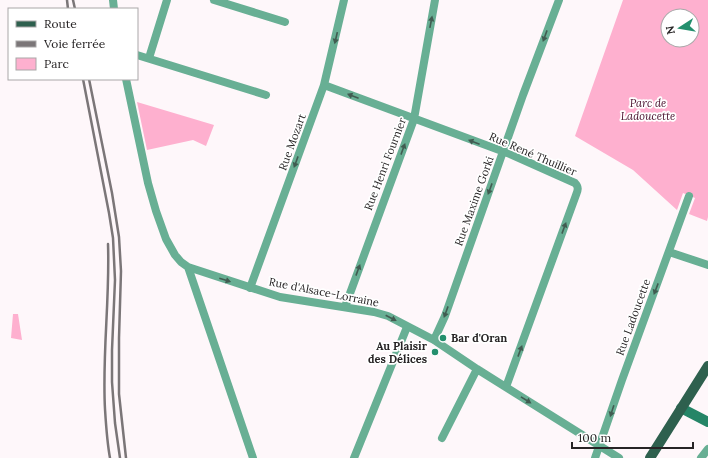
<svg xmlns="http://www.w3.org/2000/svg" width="708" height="458" font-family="Lora,serif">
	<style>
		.green { fill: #feb0cf; fill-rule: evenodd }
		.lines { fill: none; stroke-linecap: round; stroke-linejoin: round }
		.street { stroke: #68af94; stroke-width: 8 }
		.secondary { stroke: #258567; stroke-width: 10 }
		.primary { stroke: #2e604e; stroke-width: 10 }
		.rail { stroke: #7b7678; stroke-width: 2.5 }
		.oneway { fill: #415c51 }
		.poi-dot { fill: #238f6d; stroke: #fff; stroke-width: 1.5 }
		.labels { text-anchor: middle; stroke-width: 3.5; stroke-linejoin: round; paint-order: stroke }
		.park-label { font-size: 11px; font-style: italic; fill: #490f2d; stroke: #fff }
		.street-label { font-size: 11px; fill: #272425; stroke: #fff }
		.poi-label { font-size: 11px; font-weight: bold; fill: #272425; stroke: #fff; text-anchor: start }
	</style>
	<rect width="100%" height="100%" fill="#fef7fa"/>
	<path class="green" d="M 623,0 L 708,0 L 708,217 L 707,221 L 689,214 L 695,198 L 683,193 L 677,210 L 633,170 L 575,136 ZM 668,16 L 692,16 L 692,40 L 668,40 Z
		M 137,102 L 214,125 L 206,146 L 193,140 L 147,150 Z
		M 13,314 L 18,314 L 22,340 L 11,338 Z"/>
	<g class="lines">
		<path class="street" d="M 113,0 L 114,9
			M 214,0 L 285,22
			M 137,55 L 266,95
			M 149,58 L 167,0
			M 126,79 L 148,183 L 156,211 L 166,239 L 175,255 L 181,262 L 188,267 L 280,297 L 374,312 L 388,316 L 434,340 L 477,369 L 619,458
			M 324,85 L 510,154 L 575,183 C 579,187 578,190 576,195 L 506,387
			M 669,252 L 708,265
			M 188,267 L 253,458
			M 250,288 L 324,85 L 344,0
			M 345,307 L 414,119 L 435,0
			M 434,340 L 445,316 L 523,95 L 559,0
			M 442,438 L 477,369
			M 354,458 L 407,327
			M 595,458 L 622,380 L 689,196
			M 701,458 L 708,449"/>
		<path class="secondary" d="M 681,408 L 708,422"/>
		<path class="primary" d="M 650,458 L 708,366"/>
		<path class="rail" d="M 67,0 L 68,9
			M 73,0 L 75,9
			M 83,79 L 109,213 L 113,238 L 115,280 L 112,350 L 112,382 L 115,423 L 120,458
			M 89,79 L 112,193 L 119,237 L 121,271 L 119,338 L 119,394 L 126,458
			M 108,244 C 110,300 102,354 105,409 C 106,425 107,442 110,458"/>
	</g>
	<defs><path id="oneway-solid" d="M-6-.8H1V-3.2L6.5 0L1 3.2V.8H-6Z"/></defs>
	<g class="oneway">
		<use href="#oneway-solid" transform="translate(431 22) rotate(-79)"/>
		<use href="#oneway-solid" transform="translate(545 36) rotate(110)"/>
		<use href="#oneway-solid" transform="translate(336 38) rotate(103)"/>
		<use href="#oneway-solid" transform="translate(353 96) rotate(-159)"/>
		<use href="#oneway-solid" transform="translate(474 142) rotate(-159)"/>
		<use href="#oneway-solid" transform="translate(403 149) rotate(-70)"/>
		<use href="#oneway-solid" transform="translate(296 162) rotate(110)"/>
		<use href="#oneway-solid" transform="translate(490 189) rotate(110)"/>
		<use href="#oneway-solid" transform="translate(564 228) rotate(-70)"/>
		<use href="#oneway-solid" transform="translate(358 270) rotate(-70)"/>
		<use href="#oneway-solid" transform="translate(225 280) rotate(18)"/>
		<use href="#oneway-solid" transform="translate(656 289) rotate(111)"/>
		<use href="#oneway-solid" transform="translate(446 312) rotate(110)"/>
		<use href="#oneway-solid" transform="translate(391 318) rotate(27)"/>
		<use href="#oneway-solid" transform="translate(520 351) rotate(-70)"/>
		<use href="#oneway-solid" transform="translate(526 400) rotate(32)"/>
		<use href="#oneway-solid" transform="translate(612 411) rotate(108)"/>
	</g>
	<g class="poi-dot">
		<circle cx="443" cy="338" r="4"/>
		<circle cx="435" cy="352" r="4"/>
	</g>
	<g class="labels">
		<g class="park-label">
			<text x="648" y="107">Parc de<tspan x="648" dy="13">Ladoucette</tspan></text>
		</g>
		<g class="street-label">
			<text transform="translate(292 142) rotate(-70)" y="4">Rue Mozart</text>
			<text transform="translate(533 154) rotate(23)" y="4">Rue René Thuillier</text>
			<text transform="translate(385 164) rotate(-69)" y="4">Rue Henri Fournier</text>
			<text transform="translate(474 201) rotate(-70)" y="4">Rue Maxime Gorki</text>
			<text transform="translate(324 292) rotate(11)" y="4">Rue d'Alsace-Lorraine</text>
			<text transform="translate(633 317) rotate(-70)" y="4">Rue Ladoucette</text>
		</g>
		<g class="poi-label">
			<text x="451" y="342">Bar d'Oran</text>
			<text x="427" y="350" text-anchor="end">Au Plaisir<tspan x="427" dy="13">des Délices</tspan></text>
		</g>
	</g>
	<rect x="8" y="8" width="130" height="72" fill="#ffffff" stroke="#a9a7a8"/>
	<rect x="16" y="21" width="20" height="6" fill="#2e604e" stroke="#a9a7a8"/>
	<text x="44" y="28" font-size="12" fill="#272425">Route</text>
	<rect x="16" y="41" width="20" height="6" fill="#7b7678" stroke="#a9a7a8"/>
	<text x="44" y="48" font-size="12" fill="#272425">Voie ferrée</text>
	<rect x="16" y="58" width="20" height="12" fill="#feb0cf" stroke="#a9a7a8"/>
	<text x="44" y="68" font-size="12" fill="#272425">Parc</text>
	<g transform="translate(680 28) rotate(258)"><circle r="19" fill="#ffffff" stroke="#a9a7a8"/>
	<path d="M0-3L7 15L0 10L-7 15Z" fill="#238f6d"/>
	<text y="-6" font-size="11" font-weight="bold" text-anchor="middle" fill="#272425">N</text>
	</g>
	<path d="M572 442v6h121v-6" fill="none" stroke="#272425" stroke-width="2"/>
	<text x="578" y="442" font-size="12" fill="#272425" stroke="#ffffff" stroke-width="3" paint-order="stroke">100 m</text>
</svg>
